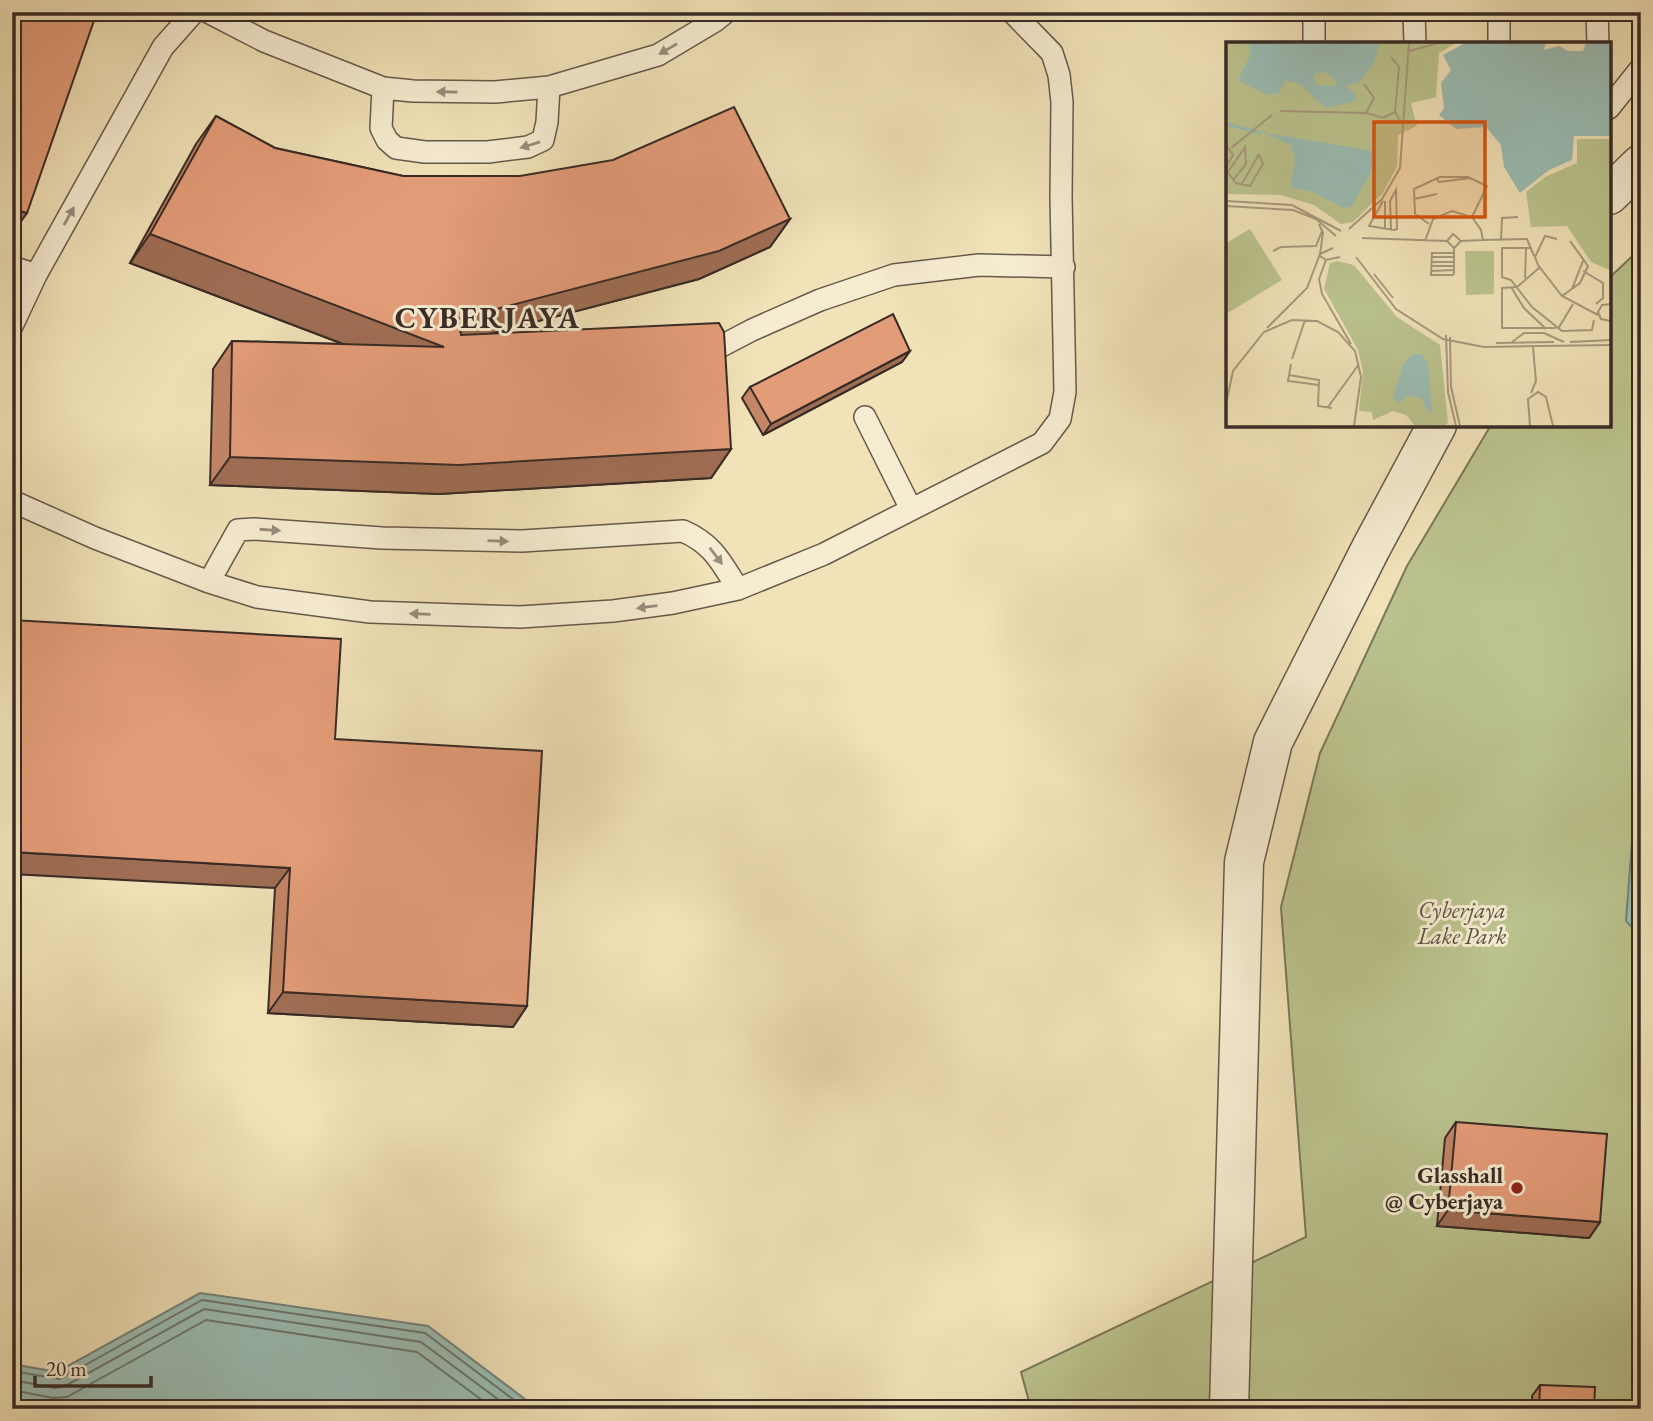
<svg xmlns="http://www.w3.org/2000/svg" width="1653" height="1421" font-family="'EB Garamond',serif">
	<style>
		.green { fill: #bbc38e; stroke: #7a775a; stroke-width: 2 }
		.water { fill: #9bbdb4; stroke: #73837b; stroke-width: 2 }
		.lines { fill: none; stroke-linecap: round; stroke-linejoin: round }
		.shore { stroke: #6a746d; stroke-width: 2 }
		.service-casing { stroke: #66594a; stroke-width: 24 }
		.minor-casing { stroke: #66594a; stroke-width: 41 }
		.service { stroke: #f6ecd1; stroke-width: 21 }
		.minor { stroke: #f6ecd1; stroke-width: 38 }
		.wall { fill: #c38667; stroke: #382b26; stroke-width: 2 }
		.shaded-wall { fill: #9f6d54; stroke: #382b26; stroke-width: 2 }
		.building { fill: #e39c78; stroke: #382b26; stroke-width: 2 }
		.oneway { fill: #978c7c }
		.poi-dot { fill: #8f2418; stroke: #f6ecd1; stroke-width: 2.5 }
		.labels { text-anchor: middle; stroke-width: 6; stroke-linejoin: round; paint-order: stroke }
		.park-label { font-size: 23px; font-style: italic; fill: #595140; stroke: #f6ecd1 }
		.poi-label { font-size: 23px; font-weight: bold; fill: #382b26; stroke: #f6ecd1; text-anchor: end }
		.district-label { font-size: 30px; font-weight: bold; letter-spacing: 2px; fill: #382b26; stroke: #f6ecd1 }
		.inset-river { fill: none; stroke: #9bbdb4; stroke-width: 3.5 }
		.inset-road { fill: none; stroke: #a7997e; stroke-width: 2 }
		.view { fill: #d6540f; fill-opacity: 0.15; stroke: #d6540f; stroke-width: 3.5 }
		.inset-edge { fill: none; stroke: #382b26; stroke-width: 3.5 }
	</style>
	<rect width="100%" height="100%" fill="#f1e2b8"/>
	<filter id="stains"><feTurbulence type="fractalNoise" baseFrequency=".00286" numOctaves="4"/><feColorMatrix values="0 0 0 0 .2 0 0 0 0 .09 0 0 0 0 .02 0 0 0 .5 -.17"/></filter>
	<radialGradient id="worn" r=".72"><stop offset=".6" stop-color="#630" stop-opacity="0"/><stop offset="1" stop-color="#630" stop-opacity=".3"/></radialGradient>
	<path class="green" d="M 1641,248 L 1641,1409 L 1031,1409 L 1021,1372 L 1306,1237 L 1281,907 L 1320,753 L 1407,566 L 1491,425 L 1609,425 L 1609,278 Z"/>
	<path class="water" d="M 1641,771 L 1641,937 L 1626,921 L 1637,777 Z
		M 200,1293 L 428,1326 L 538,1409 L 12,1409 L 12,1364 L 57,1372 Z"/>
	<g class="lines">
		<path class="shore" d="M 1641,821 L 1633,917 L 1641,927
			M 12,1371 L 60,1379 L 202,1300 L 425,1333 L 526,1409
			M 12,1380 L 55,1388 L 63,1387 L 204,1309 L 421,1342 L 511,1409
			M 12,1390 L 53,1398 L 67,1397 L 206,1320 L 417,1352 L 494,1409"/>
		<g class="service-casing">
			<path id="service" d="M 208,12 L 264,41 L 383,88 L 413,91 L 495,92 L 549,87 L 658,55 L 715,21 L 726,12
				M 1414,12 L 1415,44
				M 1499,12 L 1499,44
				M 1597,12 L 1598,44
				M 1314,44 L 1314,12
				M 383,88 L 381,128 L 387,140 L 396,148 L 425,152 L 488,152 L 528,147 L 543,140 L 547,122 L 549,87
				M 1609,108 L 1641,68
				M 12,267 L 36,275
				M 12,326 L 36,275 L 163,47 L 194,12
				M 712,351 L 752,330 L 820,300 L 894,275 L 979,265 L 1064,267
				M 865,417 L 911,509
				M 12,501 L 95,538 L 209,582 L 257,597 L 370,612 L 520,617 L 613,611 L 673,603 L 738,589 L 824,554 L 1042,443 L 1060,419 L 1065,392 L 1061,196 L 1062,102 L 1059,75 L 1052,53 L 1012,12
				M 209,582 L 238,530 L 254,529 L 382,538 L 522,541 L 683,531 C 713,544 721,562 738,589"/>
		</g>
		<g class="minor-casing">
			<path id="minor" d="M 1609,195 L 1641,164
				M 1229,1409 L 1244,862 L 1273,742 L 1371,548 L 1437,425"/>
		</g>
		<use href="#service" class="service"/>
		<use href="#minor" class="minor"/>
	</g>
	<path class="wall" d="M 216,116 L 275,148 L 403,176 L 790,219 L 770,247 L 699,279 L 493,333 L 731,449 L 711,478 L 439,494 L 210,485 L 213,369 L 232,341 L 343,344 L 130,263 L 196,144 Z
		M 910,351 L 902,362 L 763,435 L 742,398 L 750,387 Z
		M 335,739 L 527,1006 L 513,1027 L 268,1013 L 275,888 Z
		M 1456,1122 L 1600,1222 L 1589,1238 L 1437,1226 L 1445,1138 Z
		M 1540,1385 L 1594,1409 L 1532,1409 L 1532,1396 Z"/>
	<path class="shaded-wall" d="M 12,209 L 27,213 L 12,234 Z
		M 790,219 L 770,247 L 699,279 L 443,346 L 425,375 L 130,263 L 150,234 L 458,319 Z
		M 910,351 L 902,362 L 763,435 L 771,424 Z
		M 731,449 L 711,478 L 439,494 L 210,485 L 230,457 Z
		M 12,852 L 290,868 L 275,888 L 12,874 Z
		M 283,992 L 527,1006 L 513,1027 L 268,1013 Z
		M 1448,1210 L 1600,1222 L 1589,1238 L 1437,1226 Z"/>
	<path class="building" d="M 12,12 L 97,12 L 27,213 L 12,209 Z
		M 734,107 L 790,219 L 719,251 L 458,319 L 461,335 L 719,323 L 724,332 L 731,449 L 459,465 L 230,457 L 232,341 L 444,347 L 150,234 L 216,116 L 275,148 L 403,176 L 520,176 L 613,160 Z
		M 893,314 L 910,351 L 771,424 L 750,387 Z
		M 12,620 L 341,639 L 335,739 L 542,751 L 527,1006 L 283,992 L 290,868 L 12,852 Z
		M 1456,1122 L 1607,1134 L 1600,1222 L 1448,1210 Z
		M 1540,1385 L 1595,1387 L 1594,1409 L 1539,1409 Z"/>
	<defs><path id="oneway-solid" d="M-6-.8H1V-3.2L6.5 0L1 3.2V.8H-6Z" transform="scale(1.75)"/></defs>
	<g class="oneway">
		<use href="#oneway-solid" transform="translate(668 49) rotate(150)"/>
		<use href="#oneway-solid" transform="translate(447 92) rotate(-179)"/>
		<use href="#oneway-solid" transform="translate(530 145) rotate(163)"/>
		<use href="#oneway-solid" transform="translate(69 216) rotate(-61)"/>
		<use href="#oneway-solid" transform="translate(270 530) rotate(4)"/>
		<use href="#oneway-solid" transform="translate(498 541) rotate(2)"/>
		<use href="#oneway-solid" transform="translate(716 556) rotate(53)"/>
		<use href="#oneway-solid" transform="translate(647 607) rotate(173)"/>
		<use href="#oneway-solid" transform="translate(420 614) rotate(-178)"/>
	</g>
	<circle class="poi-dot" cx="1517" cy="1188" r="7"/>
	<g class="labels">
		<g class="park-label">
			<text x="1462" y="918">Cyberjaya<tspan x="1462" dy="26">Lake Park</tspan></text>
		</g>
		<g class="poi-label">
			<text x="1503" y="1183">Glasshall<tspan x="1503" dy="26">@ Cyberjaya</tspan></text>
		</g>
		<g class="district-label">
			<text x="488" y="328">CYBERJAYA</text>
		</g>
	</g>
	<g transform="translate(1226 42)">
		<rect width="385" height="385" fill="#f1e2b8"/>
		<path d="M 2,1 L 230,1 L 213,11 L 210,55 L 185,61 L 191,84 L 172,93 L 171,125 L 156,152 L 127,180 L 115,182 L 88,163 L 55,153 L 0,152 ZM 351,97 L 385,97 L 385,243 L 384,228 L 365,220 L 341,184 L 305,185 L 300,150 L 319,135 L 351,121 ZM 24,187 L 56,238 L 0,272 L 0,201 ZM 239,209 L 268,209 L 268,252 L 240,253 ZM 111,219 L 128,223 L 171,275 L 214,303 L 222,381 L 218,384 L 189,384 L 180,373 L 167,369 L 147,378 L 146,370 L 133,369 L 137,330 L 132,308 L 98,247 L 104,221 Z" fill="#bbc38e"/>
		<path d="M 23,1 L 154,1 L 147,22 L 133,40 L 119,44 L 129,51 L 130,59 L 100,66 L 72,41 L 60,39 L 53,51 L 42,53 L 12,38 L 24,14 ZM 100,30 L 109,38 L 110,44 L 90,43 L 88,32 ZM 239,1 L 320,1 L 318,8 L 333,4 L 342,9 L 357,9 L 360,1 L 385,1 L 385,94 L 348,94 L 346,118 L 323,128 L 294,151 L 278,125 L 275,103 L 260,85 L 230,87 L 213,73 L 218,66 L 215,41 L 225,28 L 217,13 ZM 36,90 L 146,109 L 149,123 L 126,164 L 118,166 L 87,150 L 64,145 L 69,118 L 65,103 ZM 187,312 L 195,312 L 202,321 L 206,370 L 201,369 L 196,356 L 183,354 L 171,361 L 167,356 L 177,322 Z" fill="#9bbdb4" fill-rule="evenodd"/>
		<path class="inset-river" d="M 0,82 L 35,91"/>
		<path class="inset-road" d="M 183,9 L 212,1M 165,15 L 173,25 L 169,70 L 177,83M 138,42 L 148,56 L 140,71M 54,69 L 140,71 L 157,76 L 169,70M 0,103 L 7,113 L 0,125M 5,106 L 46,73M 0,128 L 10,141 L 24,144 L 37,122 L 33,112M 0,133 L 19,105 L 20,122 L 7,138M 210,136 L 213,140 L 245,136M 16,142 L 33,112M 188,157 L 211,152M 0,159 L 66,163 L 115,189M 157,159 L 143,184 L 168,188 L 171,187 L 170,148 L 164,159 L 165,187M 159,159 L 159,186M 0,164 L 67,168 L 90,177 L 110,194M 93,182 L 97,191 L 94,212M 203,182 L 189,172 L 188,147 L 214,135 L 242,135 L 261,144 L 246,175M 123,187 L 156,157 L 174,126 L 183,1M 136,196 L 221,199 L 228,206 L 235,199 L 227,192 L 221,199M 331,197 L 319,194 L 309,215 L 312,223 L 336,254 L 372,273M 257,198 L 301,197 L 308,214M 275,198 L 276,176 L 292,175M 199,199 L 207,177 L 226,169 L 246,175 L 255,188 L 257,198 L 235,199M 228,206 L 228,231 L 227,233 L 205,233 L 206,211 L 228,211M 304,206 L 276,206 L 276,235 L 285,238 L 306,265 L 336,289 L 366,288 L 368,278M 47,209 L 55,205 L 90,204 L 96,189M 94,214 L 100,218 L 114,215M 130,215 L 170,267 L 217,297 L 258,305 L 385,303M 205,215 L 228,215M 100,218 L 93,237 L 96,252 L 125,302M 205,220 L 228,220M 205,224 L 228,224M 313,226 L 291,245 L 276,246 L 276,286 L 330,286M 205,229 L 228,228M 357,229 L 377,241 L 377,256 L 370,262M 148,232 L 167,256M 299,236 L 300,206M 285,245 L 298,266 L 320,287M 346,247 L 357,219M 336,254 L 354,241 L 362,224 L 344,199M 385,262 L 376,263 L 372,270 L 375,277 L 385,279M 41,286 L 81,246 L 94,212 L 107,206M 332,287 L 347,262M 220,293 L 222,350 L 230,384M 224,295 L 225,345 L 234,384M 286,300 L 298,291 L 318,291 L 338,300M 344,300 L 385,298M 270,301 L 328,300M 66,317 L 79,278M 65,322 L 62,339 L 93,343M 63,333 L 93,338 L 92,364 L 106,366M 305,351 L 310,339 L 307,305M 0,362 L 7,329 L 38,290 L 66,278 L 91,279 L 112,290 L 129,309 L 135,335 L 128,384M 102,365 L 133,322M 304,384 L 302,357 L 312,350 L 320,355 L 327,384"/>
		<path class="view" d="M 148,80 L 259,80 L 259,175 L 148,175 Z"/>
		<rect width="385" height="385" class="inset-edge"/>
	</g>
	<rect width="1653" height="1421" fill="none" stroke="#f1e2b8" stroke-width="42"/>
	<rect x="14" y="14" width="1625" height="1393" fill="none" stroke="#382b26" stroke-width="3.5"/>
	<rect x="21" y="21" width="1611" height="1379" fill="none" stroke="#382b26" stroke-width="2"/>
	<path d="M35 1376v10h116v-10" fill="none" stroke="#382b26" stroke-width="3.5"/>
	<text x="46" y="1376" font-size="21" fill="#382b26" stroke="#f6ecd1" stroke-width="5" paint-order="stroke">20 m</text>
	<rect width="100%" height="100%" filter="url(#stains)"/>
	<rect width="100%" height="100%" fill="url(#worn)"/>
</svg>
